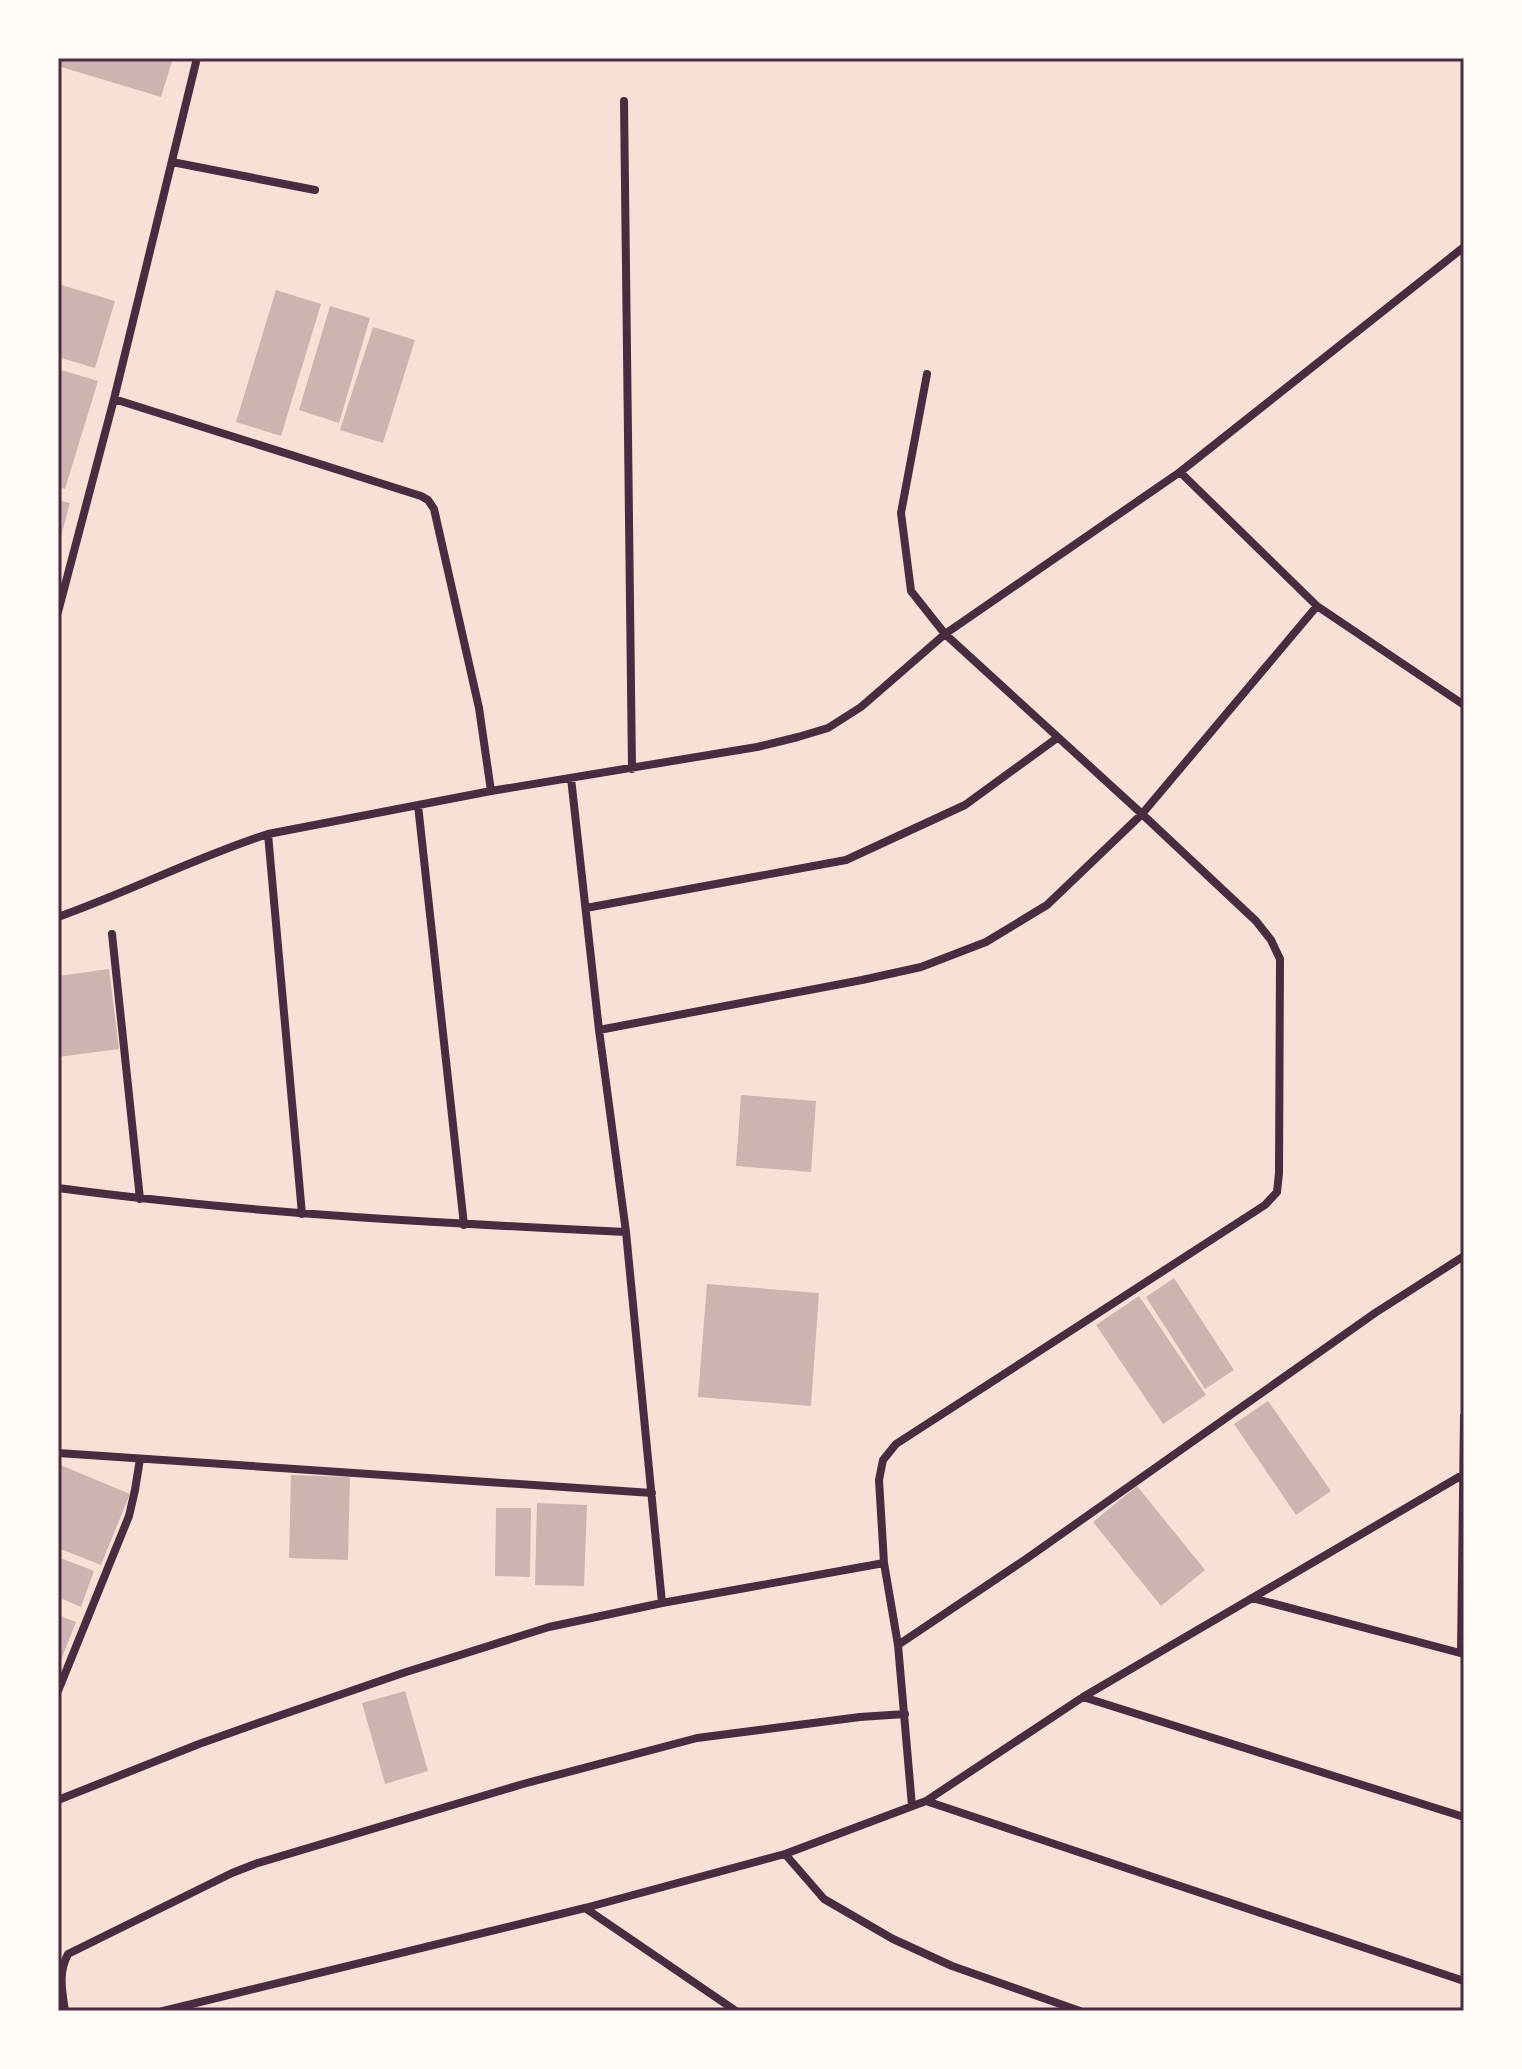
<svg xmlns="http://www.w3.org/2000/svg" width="1522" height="2069" font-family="'Fira Sans',sans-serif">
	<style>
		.building { fill: #ccb4b1 }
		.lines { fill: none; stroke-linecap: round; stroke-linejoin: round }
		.minor { stroke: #4a2c40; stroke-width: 8 }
		.neatline { fill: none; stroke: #4a2c40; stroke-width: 3 }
	</style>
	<rect width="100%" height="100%" fill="#f7e1d7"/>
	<path class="building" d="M 59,58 L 173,58 L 161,97 L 58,66 Z
		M 58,284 L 115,301 L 95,368 L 58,357 Z
		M 276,290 L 321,304 L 281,436 L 236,422 Z
		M 330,306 L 370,318 L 339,423 L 299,410 Z
		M 373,327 L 415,340 L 383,443 L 340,430 Z
		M 58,369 L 98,381 L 65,489 L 58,487 Z
		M 58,500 L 70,503 L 59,544 L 58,544 Z
		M 109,969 L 119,1049 L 58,1057 L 58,976 Z
		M 741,1095 L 816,1101 L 811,1172 L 736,1166 Z
		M 1174,1278 L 1234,1370 L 1205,1389 L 1146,1297 Z
		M 707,1284 L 819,1293 L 811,1406 L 698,1397 Z
		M 1139,1296 L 1206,1395 L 1163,1424 L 1096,1325 Z
		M 1268,1401 L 1331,1491 L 1296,1515 L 1234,1424 Z
		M 58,1464 L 130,1494 L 101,1565 L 58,1548 Z
		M 291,1475 L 350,1477 L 348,1560 L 289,1558 Z
		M 1137,1486 L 1205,1570 L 1161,1606 L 1093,1522 Z
		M 537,1503 L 587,1505 L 584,1586 L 535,1585 Z
		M 496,1508 L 531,1508 L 530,1577 L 495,1576 Z
		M 58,1557 L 94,1571 L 81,1607 L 58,1597 Z
		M 58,1615 L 76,1622 L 61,1660 L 58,1659 Z
		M 405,1691 L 428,1771 L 385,1784 L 362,1703 Z"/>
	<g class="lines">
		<path class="minor" d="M 624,101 L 632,769
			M 172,162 L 315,190
			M 114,399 L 421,496 L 428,500 L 434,509 L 479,708 L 491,791
			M 1180,472 L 1317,606 L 1464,705
			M 58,612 L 114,399 L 197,58
			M 571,778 L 599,1030 L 626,1232 L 662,1603
			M 418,805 L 464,1225
			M 268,834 L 302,1214
			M 586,908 L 846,860 L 965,805 L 1057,738
			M 58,917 C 129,892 196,857 268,834 L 491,791 L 757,747 L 798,737 L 828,728 L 861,707 L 945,634 L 1180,472 L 1464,247
			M 112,934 L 140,1199
			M 599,1030 L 862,980 L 921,967 L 986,942 L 1047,905 L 1142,814 L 1317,606
			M 58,1188 C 246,1213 436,1223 626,1232
			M 58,1453 L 652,1493
			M 1252,1598 L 1464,1654
			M 898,1645 L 1026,1559 L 1375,1313 L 1464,1256
			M 1461,1653 L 1464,1416
			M 58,1691 L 129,1516 L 135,1490 L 140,1459
			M 1083,1697 L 1464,1817
			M 58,1800 L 199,1744 L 261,1722 L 403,1673 L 549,1627 L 662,1603 L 884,1563
			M 926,1801 L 1464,1981
			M 912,1806 L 898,1645 L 884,1563 L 879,1480 L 883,1460 L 896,1444 L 1265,1205 L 1277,1192 L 1279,1173 L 1280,959 L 1271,940 L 1256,921 L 1142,814 L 945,634 L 911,591 L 901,513 L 927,374
			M 785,1854 L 824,1899 L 893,1939 L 952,1966 L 1080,2011
			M 585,1908 L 736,2011
			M 65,2011 C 62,1991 58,1972 68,1954 L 232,1873 L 255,1864 L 523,1784 L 697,1738 L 860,1717 L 905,1714
			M 163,2011 L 585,1908 L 785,1854 L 926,1801 L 1083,1697 L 1464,1474"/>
	</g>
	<rect width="1522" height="2069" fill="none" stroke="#fffaf5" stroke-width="120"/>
	<rect x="60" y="60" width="1402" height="1949" class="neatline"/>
</svg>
